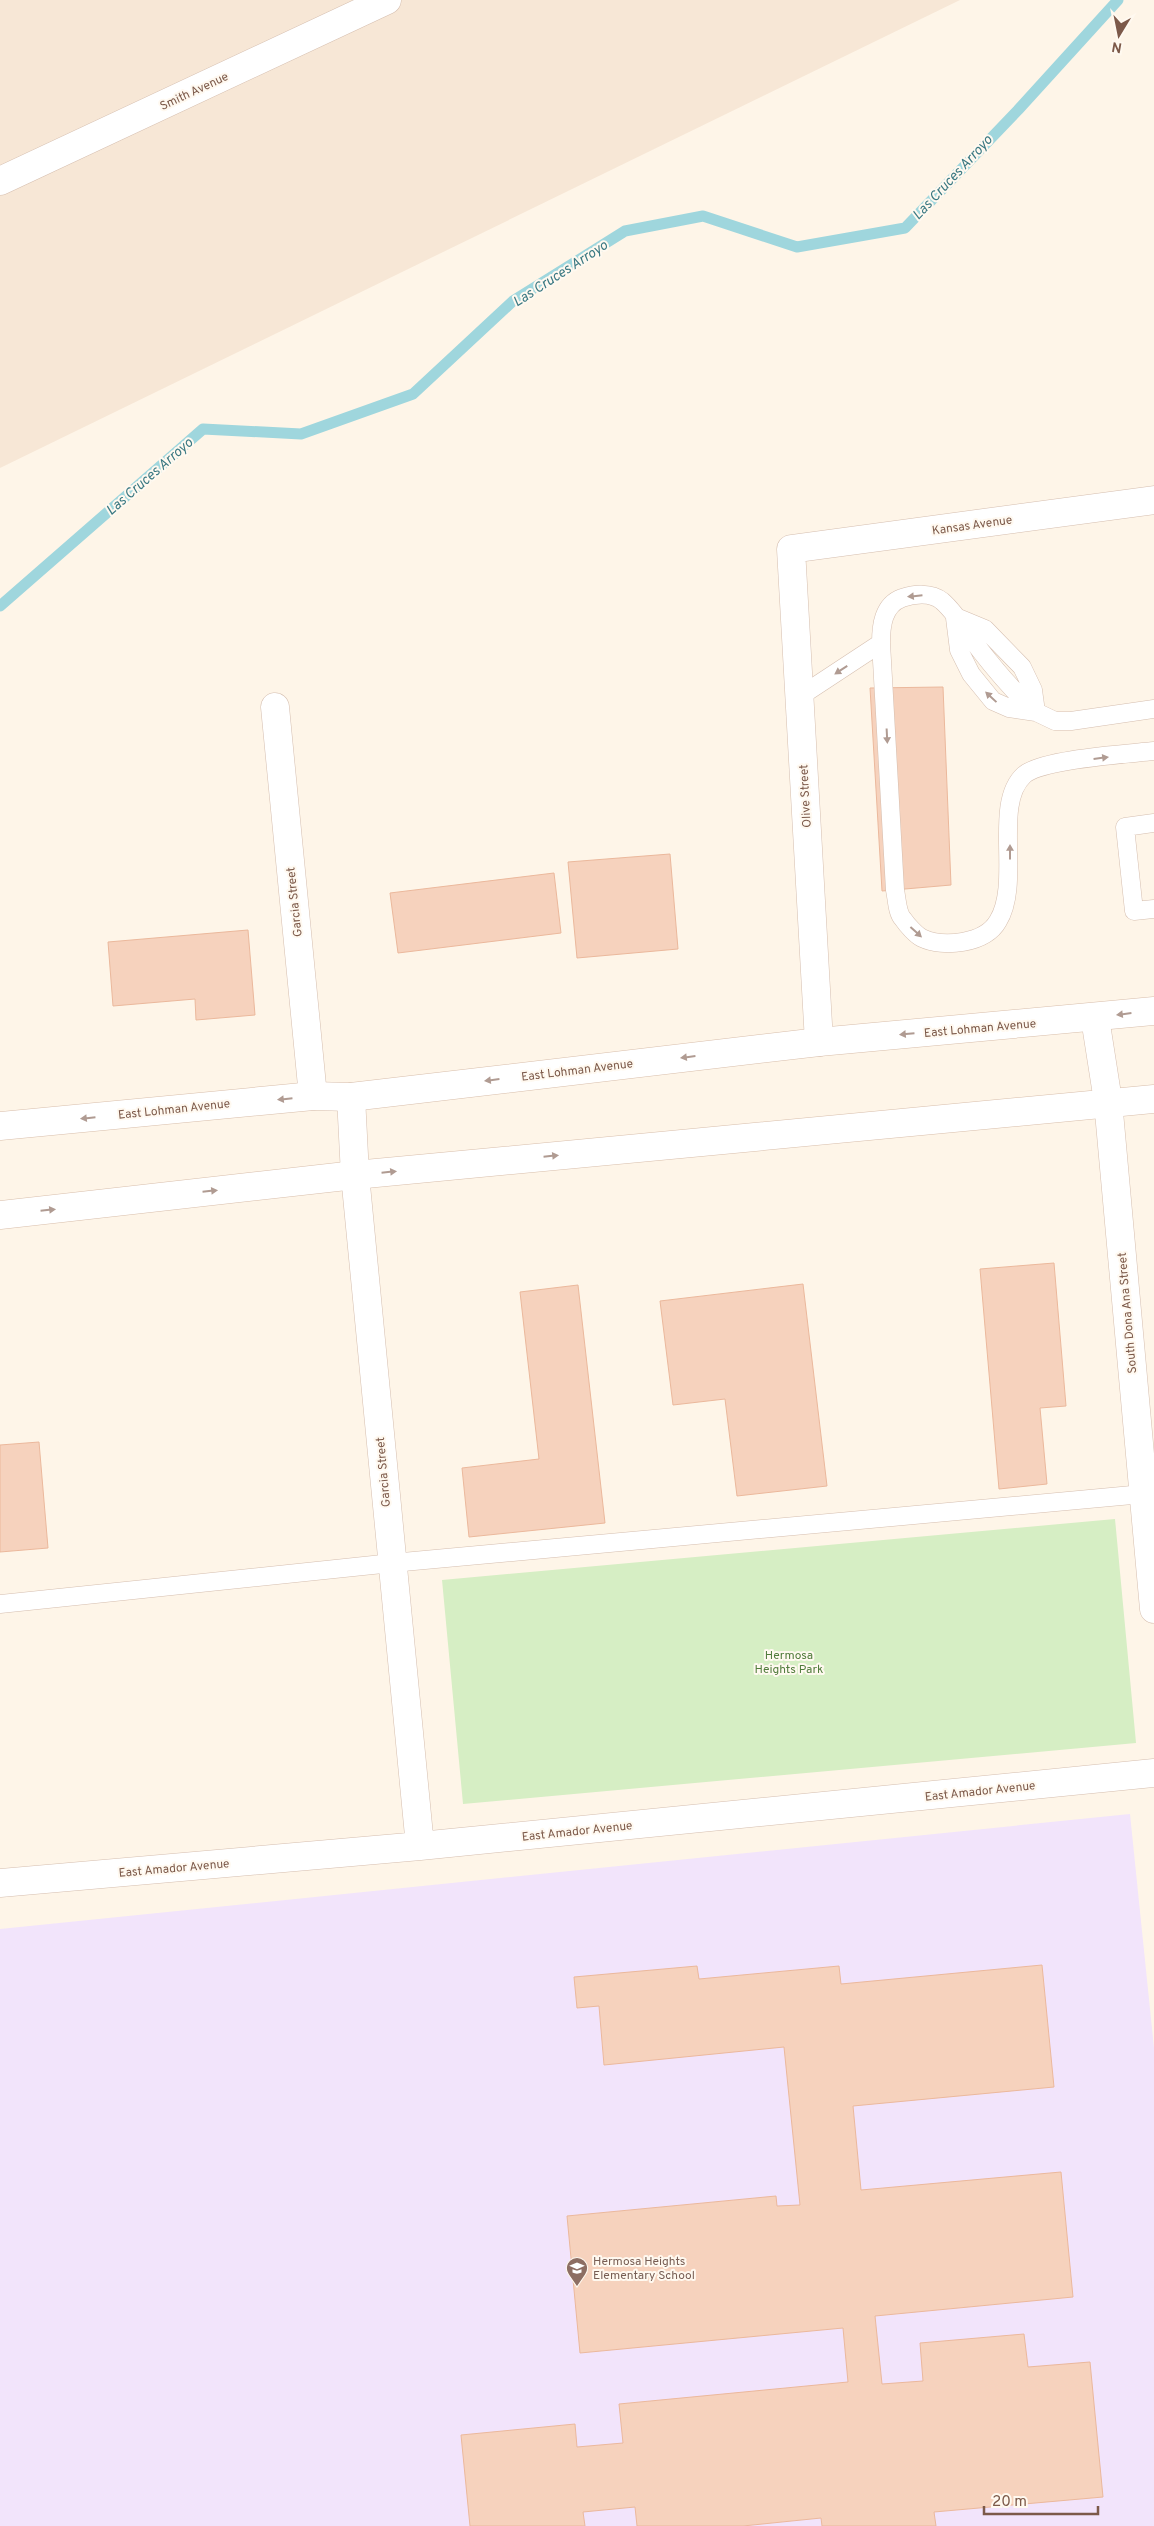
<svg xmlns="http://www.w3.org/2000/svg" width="1154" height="2526" font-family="Overpass,sans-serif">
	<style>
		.residential { fill: #f7e7d6 }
		.education { fill: #f2e4fb }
		.green { fill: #d6eec4 }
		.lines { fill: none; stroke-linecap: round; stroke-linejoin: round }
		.stream { stroke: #9fd6dd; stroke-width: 11 }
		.building { fill: #f6d2bd; stroke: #ebb89c }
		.service-casing { stroke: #d5beaf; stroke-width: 19 }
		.minor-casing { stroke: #d5beaf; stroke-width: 29 }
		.secondary-casing { stroke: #d8beab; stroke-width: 29 }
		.service { stroke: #fff; stroke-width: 18 }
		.minor { stroke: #fff; stroke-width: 28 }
		.secondary { stroke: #fff; stroke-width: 28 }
		.oneway { fill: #b09b92 }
		.labels { text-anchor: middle; stroke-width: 4; stroke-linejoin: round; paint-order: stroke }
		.street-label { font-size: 12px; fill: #7c5949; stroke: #fff9f0 }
		.park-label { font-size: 12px; fill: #517c3c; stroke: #fff9f0 }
		.education-label { font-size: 12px; fill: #785e54; stroke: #fff9f0; text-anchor: start }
		.water-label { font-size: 14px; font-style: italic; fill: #3a7882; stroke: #fff9f0 }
	</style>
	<rect width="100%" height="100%" fill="#fef5e8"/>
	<path class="residential" d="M 0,0 L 960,0 L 0,468 Z"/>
	<path class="education" d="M 1130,1814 L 1154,2048 L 1154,2526 L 0,2526 L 0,1929 Z"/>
	<path class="green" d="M 1115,1519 L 1136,1743 L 463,1804 L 442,1580 Z"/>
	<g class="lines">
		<path class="stream" d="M 0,606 L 203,429 L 301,434 L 413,394 L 513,301 L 625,231 L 703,216 L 797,247 L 905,228 L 1018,110 L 1118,0"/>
	</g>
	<path class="building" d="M 943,687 L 951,885 L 882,891 L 870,688 Z
		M 670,854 L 678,949 L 577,958 L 568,862 Z
		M 554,873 L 561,933 L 398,953 L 390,893 Z
		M 248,930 L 255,1015 L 196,1020 L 195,999 L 113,1006 L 108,942 Z
		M 1054,1263 L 1066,1406 L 1040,1408 L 1047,1484 L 999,1489 L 980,1269 Z
		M 803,1284 L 827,1486 L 737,1496 L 725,1399 L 673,1405 L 660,1301 Z
		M 578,1285 L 605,1523 L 469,1537 L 462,1468 L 539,1459 L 520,1292 Z
		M 39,1442 L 48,1548 L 0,1552 L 0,1445 Z
		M 1042,1965 L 1054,2087 L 853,2106 L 861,2190 L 1061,2172 L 1073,2297 L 875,2316 L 882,2384 L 923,2381 L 920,2343 L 1024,2334 L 1028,2367 L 1090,2362 L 1103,2497 L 934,2512 L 936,2526 L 822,2526 L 821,2518 L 743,2526 L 637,2526 L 635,2507 L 583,2512 L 585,2526 L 470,2526 L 461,2435 L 575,2424 L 577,2447 L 623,2443 L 619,2404 L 848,2382 L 843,2328 L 580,2353 L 567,2216 L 776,2196 L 777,2206 L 800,2205 L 784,2047 L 604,2065 L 599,2006 L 577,2008 L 574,1977 L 697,1966 L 699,1979 L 839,1966 L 841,1984 Z"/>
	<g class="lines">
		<g class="service-casing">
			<path id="service" d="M 956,617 L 985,629 L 1022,667 L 1033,690 L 1036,712
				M 955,618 L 959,650 L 971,674 L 993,701 L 1009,708 L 1036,712 L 1055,721 L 1071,721 L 1154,709
				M 799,697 L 881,643
				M 1036,712 C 1015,693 997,672 980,650 C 968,634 957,614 942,601 C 931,592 914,594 902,598 C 883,605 881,626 881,643 L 895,890 C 897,899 897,913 903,919 C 907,925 916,935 922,938 C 943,948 985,944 998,921 C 1022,882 992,804 1024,775 C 1041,759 1127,754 1154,751
				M 1154,823 L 1125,827 L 1134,911 L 1154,909
				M 0,1604 L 392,1563 L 1143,1494"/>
		</g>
		<g class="minor-casing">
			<path id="minor" d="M 0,181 L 387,0
				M 275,707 L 313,1096
				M 1095,1018 L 1108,1101 L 1154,1609
				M 819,1042 L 791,549 L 1154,500
				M 351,1097 L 355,1175 L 420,1846
				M 0,1883 L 420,1846 L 1154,1773"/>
		</g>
		<g class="secondary-casing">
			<path id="secondary" d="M 0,1126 L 313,1096 L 351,1097 L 819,1042 L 1154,1011
				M 0,1215 L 355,1175 L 1154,1099"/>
		</g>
		<use href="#service" class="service"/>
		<use href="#minor" class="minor"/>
		<use href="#secondary" class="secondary"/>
	</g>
	<defs><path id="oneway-solid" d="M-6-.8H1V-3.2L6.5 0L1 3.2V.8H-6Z" transform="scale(1.25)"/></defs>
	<g class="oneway">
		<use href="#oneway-solid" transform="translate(915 596) rotate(174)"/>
		<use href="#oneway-solid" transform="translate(841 670) rotate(147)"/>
		<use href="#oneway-solid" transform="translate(991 697) rotate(-137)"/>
		<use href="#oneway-solid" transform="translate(887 736) rotate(87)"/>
		<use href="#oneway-solid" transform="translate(1101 758) rotate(-7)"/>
		<use href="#oneway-solid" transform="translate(1010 852) rotate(-90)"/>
		<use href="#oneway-solid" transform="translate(916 932) rotate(42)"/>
		<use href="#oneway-solid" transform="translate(1124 1014) rotate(173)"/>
		<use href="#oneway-solid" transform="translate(907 1034) rotate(175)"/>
		<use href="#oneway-solid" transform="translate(688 1057) rotate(173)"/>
		<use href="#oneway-solid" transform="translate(492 1080) rotate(173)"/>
		<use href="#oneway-solid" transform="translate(285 1099) rotate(174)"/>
		<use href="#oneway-solid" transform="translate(88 1118) rotate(174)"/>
		<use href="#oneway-solid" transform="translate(551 1156) rotate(-6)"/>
		<use href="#oneway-solid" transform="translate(389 1172) rotate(-6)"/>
		<use href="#oneway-solid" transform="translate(210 1191) rotate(-6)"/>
		<use href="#oneway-solid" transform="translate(48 1210) rotate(-6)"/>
	</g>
	<defs>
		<g id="school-pin" transform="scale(1.125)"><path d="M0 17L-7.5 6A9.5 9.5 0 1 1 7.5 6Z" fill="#8d6e63" stroke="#fff9f0"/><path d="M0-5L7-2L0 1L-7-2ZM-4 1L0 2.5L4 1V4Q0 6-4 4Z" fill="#fff"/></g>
	</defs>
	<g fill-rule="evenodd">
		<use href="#school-pin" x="577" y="2268"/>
	</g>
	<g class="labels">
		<g class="street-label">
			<text transform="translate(194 91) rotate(-25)" y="4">Smith Avenue</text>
			<text transform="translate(972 525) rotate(-8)" y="4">Kansas Avenue</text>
			<text transform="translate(805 796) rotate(-93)" y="4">Olive Street</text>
			<text transform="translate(294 902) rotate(-96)" y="4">Garcia Street</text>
			<text transform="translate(980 1028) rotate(-5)" y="4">East Lohman Avenue</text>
			<text transform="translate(577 1070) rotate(-7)" y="4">East Lohman Avenue</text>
			<text transform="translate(174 1109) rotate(-6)" y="4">East Lohman Avenue</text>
			<text transform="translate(1127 1313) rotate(-95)" y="4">South Dona Ana Street</text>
			<text transform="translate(383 1472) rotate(-95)" y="4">Garcia Street</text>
			<text transform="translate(980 1791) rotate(-6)" y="4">East Amador Avenue</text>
			<text transform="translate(577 1831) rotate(-6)" y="4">East Amador Avenue</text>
			<text transform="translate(174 1868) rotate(-5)" y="4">East Amador Avenue</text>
		</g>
		<g class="park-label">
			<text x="789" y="1659">Hermosa<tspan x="789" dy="14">Heights Park</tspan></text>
		</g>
		<g class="education-label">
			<text x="593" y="2265">Hermosa Heights<tspan x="593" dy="14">Elementary School</tspan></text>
		</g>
		<g class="water-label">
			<text transform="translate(952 177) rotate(-47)" y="5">Las Cruces Arroyo</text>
			<text transform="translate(560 273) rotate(-33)" y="5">Las Cruces Arroyo</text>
			<text transform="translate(149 476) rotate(-41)" y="5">Las Cruces Arroyo</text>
		</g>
	</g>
	<g transform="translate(1119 35) rotate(190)" stroke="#fff9f0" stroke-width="4" paint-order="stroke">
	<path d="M0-4L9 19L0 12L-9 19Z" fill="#7c5949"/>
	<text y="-8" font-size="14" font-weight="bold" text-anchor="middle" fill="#7c5949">N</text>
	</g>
	<path d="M984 2506v8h114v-8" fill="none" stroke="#7c5949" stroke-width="2.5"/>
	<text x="992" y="2506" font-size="15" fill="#7c5949" stroke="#fff9f0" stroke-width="4" paint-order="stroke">20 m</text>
</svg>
